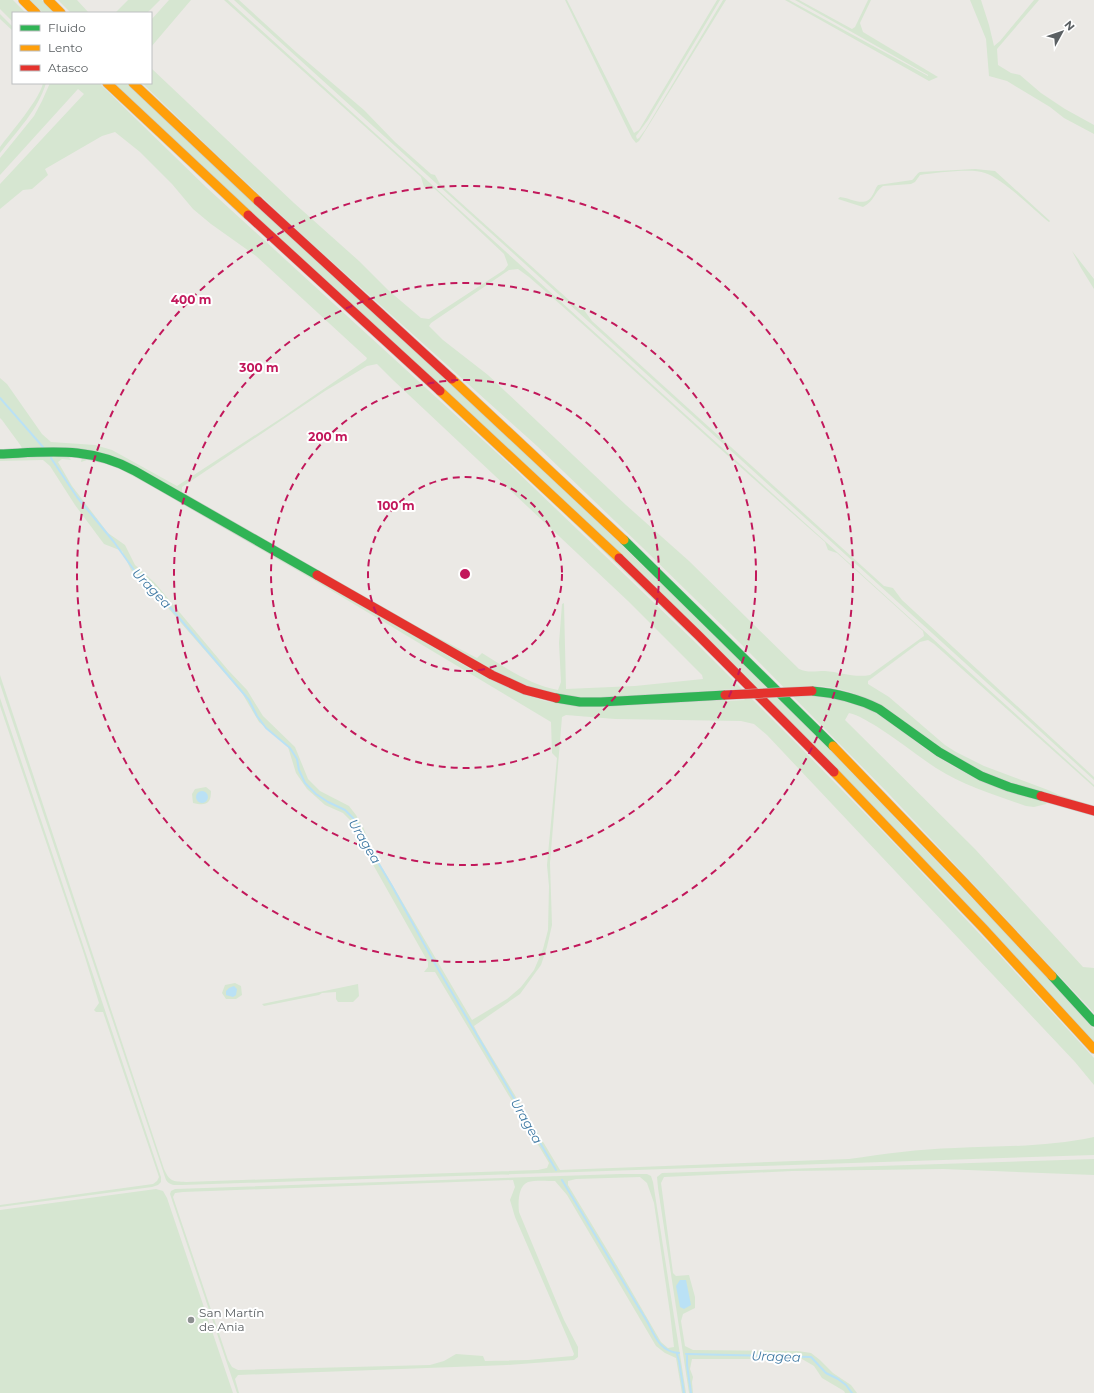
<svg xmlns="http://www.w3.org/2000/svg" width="1094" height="1393" font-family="Montserrat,sans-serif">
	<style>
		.green { fill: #d6e6d1; fill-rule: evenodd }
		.water { fill: #bae1f5 }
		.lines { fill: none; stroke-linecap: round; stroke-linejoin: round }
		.stream { stroke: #bae1f5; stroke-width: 2 }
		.fast-casing { stroke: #c6c6c5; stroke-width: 10 }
		.slow-casing { stroke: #c6c6c5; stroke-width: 10 }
		.jam-casing { stroke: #c6c6c5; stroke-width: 10 }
		.fast { stroke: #30b455; stroke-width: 9 }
		.slow { stroke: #ff9f0a; stroke-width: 9 }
		.jam { stroke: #e5322d; stroke-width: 9 }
		.jam-bridge-casing { stroke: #c6c6c5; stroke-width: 10; stroke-linecap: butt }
		.jam-bridge { stroke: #e5322d; stroke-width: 9 }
		.ring { fill: none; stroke: #c2185b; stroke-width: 2; stroke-dasharray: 7 5 }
		.poi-dot { fill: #8d9090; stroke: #fff; stroke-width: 1.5 }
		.labels { text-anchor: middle; stroke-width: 4; stroke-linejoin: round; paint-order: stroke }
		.poi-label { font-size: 12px; fill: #5b6063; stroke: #fff; text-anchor: start }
		.water-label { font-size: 13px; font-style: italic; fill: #407aa4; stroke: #fff }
		.centre { fill: #c2185b; stroke: #fff; stroke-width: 2 }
		.ring-label { font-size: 12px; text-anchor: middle; font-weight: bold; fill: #c2185b; stroke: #fff; stroke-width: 4; stroke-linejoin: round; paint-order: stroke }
	</style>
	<rect width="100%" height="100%" fill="#ebe9e5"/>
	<path class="green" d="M 0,0 L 13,0 L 26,13 L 13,13 L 13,22 L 0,9 Z
		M 30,0 L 42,0 L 55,13 L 43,13 Z
		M 58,0 L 77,0 L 89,13 L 71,13 Z
		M 128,0 L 160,0 L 147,13 L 115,13 Z
		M 169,0 L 191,0 L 151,47 L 151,20 Z
		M 224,0 L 228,0 L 1094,785 L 1094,787 L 934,644 L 928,640 L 920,642 L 868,681 L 868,684 L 889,697 L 945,745 L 956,752 L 984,766 L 1048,790 L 1059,795 L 1094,806 L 1094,809 C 1068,801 1042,792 1016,784 C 1001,778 985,773 970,766 C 914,737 877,684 807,686 L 816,696 C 827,697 841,697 852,701 C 879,711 900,730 923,747 C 956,771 1007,796 1048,801 L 1046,804 L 1034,807 L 1026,806 C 995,795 964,786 936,768 C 916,755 897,739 876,726 C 867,721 859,715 849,713 L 845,720 L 975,849 L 1083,967 L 1094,968 L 1094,1013 L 888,793 L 741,644 L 643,548 L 537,446 L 308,240 L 218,156 L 142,83 L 151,83 L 151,68 L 294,203 L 359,261 L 388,290 L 421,318 L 429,319 L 504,270 L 508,265 L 504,254 L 435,189 L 424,187 L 421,177 ZM 518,269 L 529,277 C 629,364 725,455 825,542 L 828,550 L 837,553 L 923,631 L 924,636 L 870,675 C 854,678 840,672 825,671 C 815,671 808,673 799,669 L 689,561 L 626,505 L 488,375 L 443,340 L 429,326 L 431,323 L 509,270 Z
		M 234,0 L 239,0 L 297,53 L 364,110 L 395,142 L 431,174 L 435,175 L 440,184 L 580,310 L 584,310 L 592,321 L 884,586 L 893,588 L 902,600 L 1094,777 L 1094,780 Z
		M 565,0 L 567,0 L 634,133 L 639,130 L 717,0 L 720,0 L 648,120 L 636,136 L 637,139 L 639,138 L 645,130 L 723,0 L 726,0 L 639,141 L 636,143 L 632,138 Z
		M 785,0 L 789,0 L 928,76 L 928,75 L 795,0 L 799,0 L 852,29 L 855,27 L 868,0 L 871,0 L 860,23 L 863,32 L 938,77 L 929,81 Z
		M 970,0 L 981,0 L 989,25 L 994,46 L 1000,41 L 1034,0 L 1039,0 L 997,49 L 998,65 L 1011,73 L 1020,75 L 1041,93 L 1065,109 L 1094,125 L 1094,134 L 1064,118 L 1050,107 L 1007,81 L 989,76 L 986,39 Z
		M 0,14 L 13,27 L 13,31 L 0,19 Z
		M 43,83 L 46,83 C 38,110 17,131 0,153 L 0,147 C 11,132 40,99 43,83 Z
		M 50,83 L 99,83 L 206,187 L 508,463 L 696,643 L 799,746 L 886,835 L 994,949 L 1094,1058 L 1094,1085 L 1075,1062 L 767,735 L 754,724 L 741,721 L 615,719 L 566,715 L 562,717 L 550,863 L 552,925 L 547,947 L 541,965 L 520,994 L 474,1026 L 478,1034 L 560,1170 L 849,1159 C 884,1154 919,1149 955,1148 C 1001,1146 1048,1147 1094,1137 L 1094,1155 L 182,1185 C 176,1185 170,1186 166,1180 L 0,684 L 0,675 L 164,1169 C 170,1182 172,1181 186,1182 L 538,1170 L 547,1168 L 549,1163 L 435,972 L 424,972 L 428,967 L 428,962 L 371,861 L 353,823 L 343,813 L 325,805 L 307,789 L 296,773 L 288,747 L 259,722 L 242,693 L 161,600 L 131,570 L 122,551 L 104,544 L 75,505 L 50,466 L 43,460 L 0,461 L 0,458 L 68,456 L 71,460 L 62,459 L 58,462 L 72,486 L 108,533 L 125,545 L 135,565 L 155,583 L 228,670 L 247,690 L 263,716 L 295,747 L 308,779 L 320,791 L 349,806 L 356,815 L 363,827 L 373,852 L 472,1020 L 507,999 L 521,987 L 534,970 L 543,949 L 548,930 L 549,886 L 547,865 L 557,758 L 552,753 L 551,722 L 312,579 L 151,486 L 118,468 L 101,462 L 87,460 L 81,462 L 82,457 L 85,457 L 114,464 L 132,473 L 334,588 L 460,663 L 495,682 L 523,694 L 545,701 L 568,705 L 594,707 L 726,700 L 727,701 L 745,700 L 734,689 L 607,698 L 582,697 L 561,695 L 540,690 L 516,682 L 455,650 L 114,457 L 23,452 L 21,446 L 2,420 L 0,418 L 0,378 L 7,384 L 42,434 L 51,442 L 95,445 L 112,450 L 177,486 L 283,417 L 366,360 L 367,358 L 256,256 L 211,224 L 193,209 L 172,184 L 140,152 L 115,132 L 102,136 L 45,169 L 48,175 L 32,189 L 23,190 L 0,209 L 0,184 L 84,94 L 78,89 L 0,175 L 0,158 L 34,116 L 42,101 ZM 377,364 L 393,380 L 628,601 L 702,675 L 703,679 L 635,686 L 566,689 L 564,603 L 562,604 L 559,643 L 561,682 L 558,690 C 530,685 506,668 482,653 L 477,658 L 427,632 L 182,492 L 182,487 L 325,391 L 367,366 Z
		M 114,83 L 126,83 L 523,450 L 782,700 L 1036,965 L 1094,1029 L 1094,1042 L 948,884 L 312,270 Z
		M 975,169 L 995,171 L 1050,221 L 1049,222 C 1034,210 1002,178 985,173 C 972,168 935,173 920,175 L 915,182 L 911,184 L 883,186 C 874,192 875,201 863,207 L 838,199 L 840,197 C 851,198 865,208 872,196 C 875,192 875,188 878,185 L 912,180 C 915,178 916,174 920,172 Z
		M 1072,251 L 1094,279 L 1094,289 L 1081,268 Z
		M 0,698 L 161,1177 L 161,1182 L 158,1185 L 152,1187 L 0,1207 L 0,1205 L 153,1184 L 157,1181 L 159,1177 L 103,1012 L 96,1012 L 94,1010 L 99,1003 L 84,954 L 0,706 Z
		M 206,787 L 211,791 C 211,804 206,806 193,803 L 192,794 L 195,789 Z
		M 235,983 L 241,986 L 242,995 L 236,999 L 226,999 L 222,993 L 225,985 Z
		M 358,984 L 359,996 L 353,1002 L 338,1002 L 336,999 L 336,992 L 322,993 L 319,995 L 264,1006 L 262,1004 Z
		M 1094,1159 L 1094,1175 L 943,1169 L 792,1171 L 664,1177 L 661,1183 L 673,1273 L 676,1276 L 689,1275 L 695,1297 L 695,1308 L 683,1314 L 681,1321 L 685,1346 L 693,1350 L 798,1351 L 811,1353 L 820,1360 L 833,1373 L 851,1385 L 857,1393 L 845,1393 L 844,1391 L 822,1378 L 814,1366 L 802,1359 L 692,1359 L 690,1369 L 693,1377 L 692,1382 L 693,1393 L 689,1393 L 658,1188 L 657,1177 L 662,1173 Z
		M 620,1174 L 647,1174 L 651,1176 L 653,1182 L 686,1393 L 682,1393 L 676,1358 L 665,1353 L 656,1346 L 567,1195 L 555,1181 C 548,1181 534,1180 528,1182 C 518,1186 518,1203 519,1212 L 564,1320 L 578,1347 L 578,1357 L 574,1360 L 507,1365 L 238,1375 L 235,1379 L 239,1393 L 237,1393 L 170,1194 L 171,1191 L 175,1189 ZM 640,1177 L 647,1183 L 654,1203 L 670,1313 L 674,1347 L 668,1348 L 661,1342 L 617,1266 L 568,1185 L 568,1181 L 576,1179 ZM 513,1180 L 515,1187 L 510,1200 L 515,1217 L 568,1339 L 574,1354 L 573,1356 L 528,1360 L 485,1361 L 483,1356 L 456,1354 L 444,1361 L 430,1365 L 238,1370 L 232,1367 L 228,1360 L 173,1197 L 175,1193 L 183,1192 Z
		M 156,1189 L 163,1191 L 167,1198 L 233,1393 L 0,1393 L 0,1210 Z"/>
	<path class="water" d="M196 797a6 6 0 1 1 12 0a6 6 0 1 1-12 0Z
		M 234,986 L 237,989 L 236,995 L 233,997 L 226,995 L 226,991 L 229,988 Z
		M 680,1280 L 686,1280 L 691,1305 L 684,1309 L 680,1307 L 676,1286 Z"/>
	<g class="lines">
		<path class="stream" d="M 0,398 L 43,447
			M 51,458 L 77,497 L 114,542 L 134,570 L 147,580 L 249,700 L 257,716 L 266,728 L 290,748 L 297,759 L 299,770 L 305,783 L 316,794 L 328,802 L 345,810 L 355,820 L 364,839 L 392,886 L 434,962 L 556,1170
			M 562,1180 L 648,1323 C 655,1337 661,1352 679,1353
			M 677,1354 L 679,1361 L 684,1393
			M 686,1354 L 811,1357 L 826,1373 L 838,1379 L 846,1385 L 852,1393
			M 687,1354 L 687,1365 L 691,1393"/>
		<g class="fast-casing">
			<path id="fast" d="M 0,454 C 49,452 90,446 135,471 L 317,575
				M 624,540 L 833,746
				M 812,691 C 836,693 857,698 879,709 L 939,752 L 981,776 L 1009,787 L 1041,796
				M 556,698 L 580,702 L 601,702 L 725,695
				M 1052,976 L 1094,1022"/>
		</g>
		<g class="slow-casing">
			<path id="slow" d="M 23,0 L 36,13
				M 48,0 L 61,13
				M 107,83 L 248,215
				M 133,83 L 258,201
				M 452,379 L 624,540
				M 440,391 L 619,558
				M 833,746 L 964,882 L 1052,976
				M 834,772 L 984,929 L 1094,1049"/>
		</g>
		<g class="jam-casing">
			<path id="jam" d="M 258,201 L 452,379
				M 248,215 L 440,391
				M 619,558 L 699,636 L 834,772
				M 317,575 L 492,675 L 525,690 L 556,698
				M 1041,796 L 1094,811"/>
		</g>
		<use href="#fast" class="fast"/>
		<use href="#slow" class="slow"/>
		<use href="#jam" class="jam"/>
		<g class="jam-bridge-casing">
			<path id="jam-bridge" d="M 725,695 L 812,691"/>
		</g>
		<use href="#jam-bridge" class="jam-bridge"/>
	</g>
	<g class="ring">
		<circle cx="465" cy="574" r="97"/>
		<circle cx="465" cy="574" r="194"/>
		<circle cx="465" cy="574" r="291"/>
		<circle cx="465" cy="574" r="388"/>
	</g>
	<circle class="poi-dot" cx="191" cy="1320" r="4"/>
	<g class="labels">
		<g class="poi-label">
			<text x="199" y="1317">San Martín<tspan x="199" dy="14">de Ania</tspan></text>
		</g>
		<g class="water-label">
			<text transform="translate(152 588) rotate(46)" y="5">Uragea</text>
			<text transform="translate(365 841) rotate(59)" y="5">Uragea</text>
			<text transform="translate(527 1121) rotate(60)" y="5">Uragea</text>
			<text transform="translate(776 1356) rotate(2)" y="5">Uragea</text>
		</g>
	</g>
	<circle cx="465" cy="574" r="6" class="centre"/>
	<g class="ring-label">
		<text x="191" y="304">400 m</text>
		<text x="259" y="372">300 m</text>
		<text x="328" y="441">200 m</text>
		<text x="396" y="510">100 m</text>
	</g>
	<rect x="12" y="12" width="140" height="72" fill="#ffffff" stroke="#bdbfc1"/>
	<rect x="20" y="25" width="20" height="6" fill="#30b455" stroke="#bdbfc1"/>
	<text x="48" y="32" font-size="12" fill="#5b6063">Fluido</text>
	<rect x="20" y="45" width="20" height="6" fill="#ff9f0a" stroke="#bdbfc1"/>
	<text x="48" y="52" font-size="12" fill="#5b6063">Lento</text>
	<rect x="20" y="65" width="20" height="6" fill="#e5322d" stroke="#bdbfc1"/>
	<text x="48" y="72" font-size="12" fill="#5b6063">Atasco</text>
	<g transform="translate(1062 32) rotate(50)" stroke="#ffffff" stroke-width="3" paint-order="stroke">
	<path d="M0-3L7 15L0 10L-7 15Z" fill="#5b6063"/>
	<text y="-6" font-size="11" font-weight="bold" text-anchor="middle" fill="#5b6063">N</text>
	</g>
</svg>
